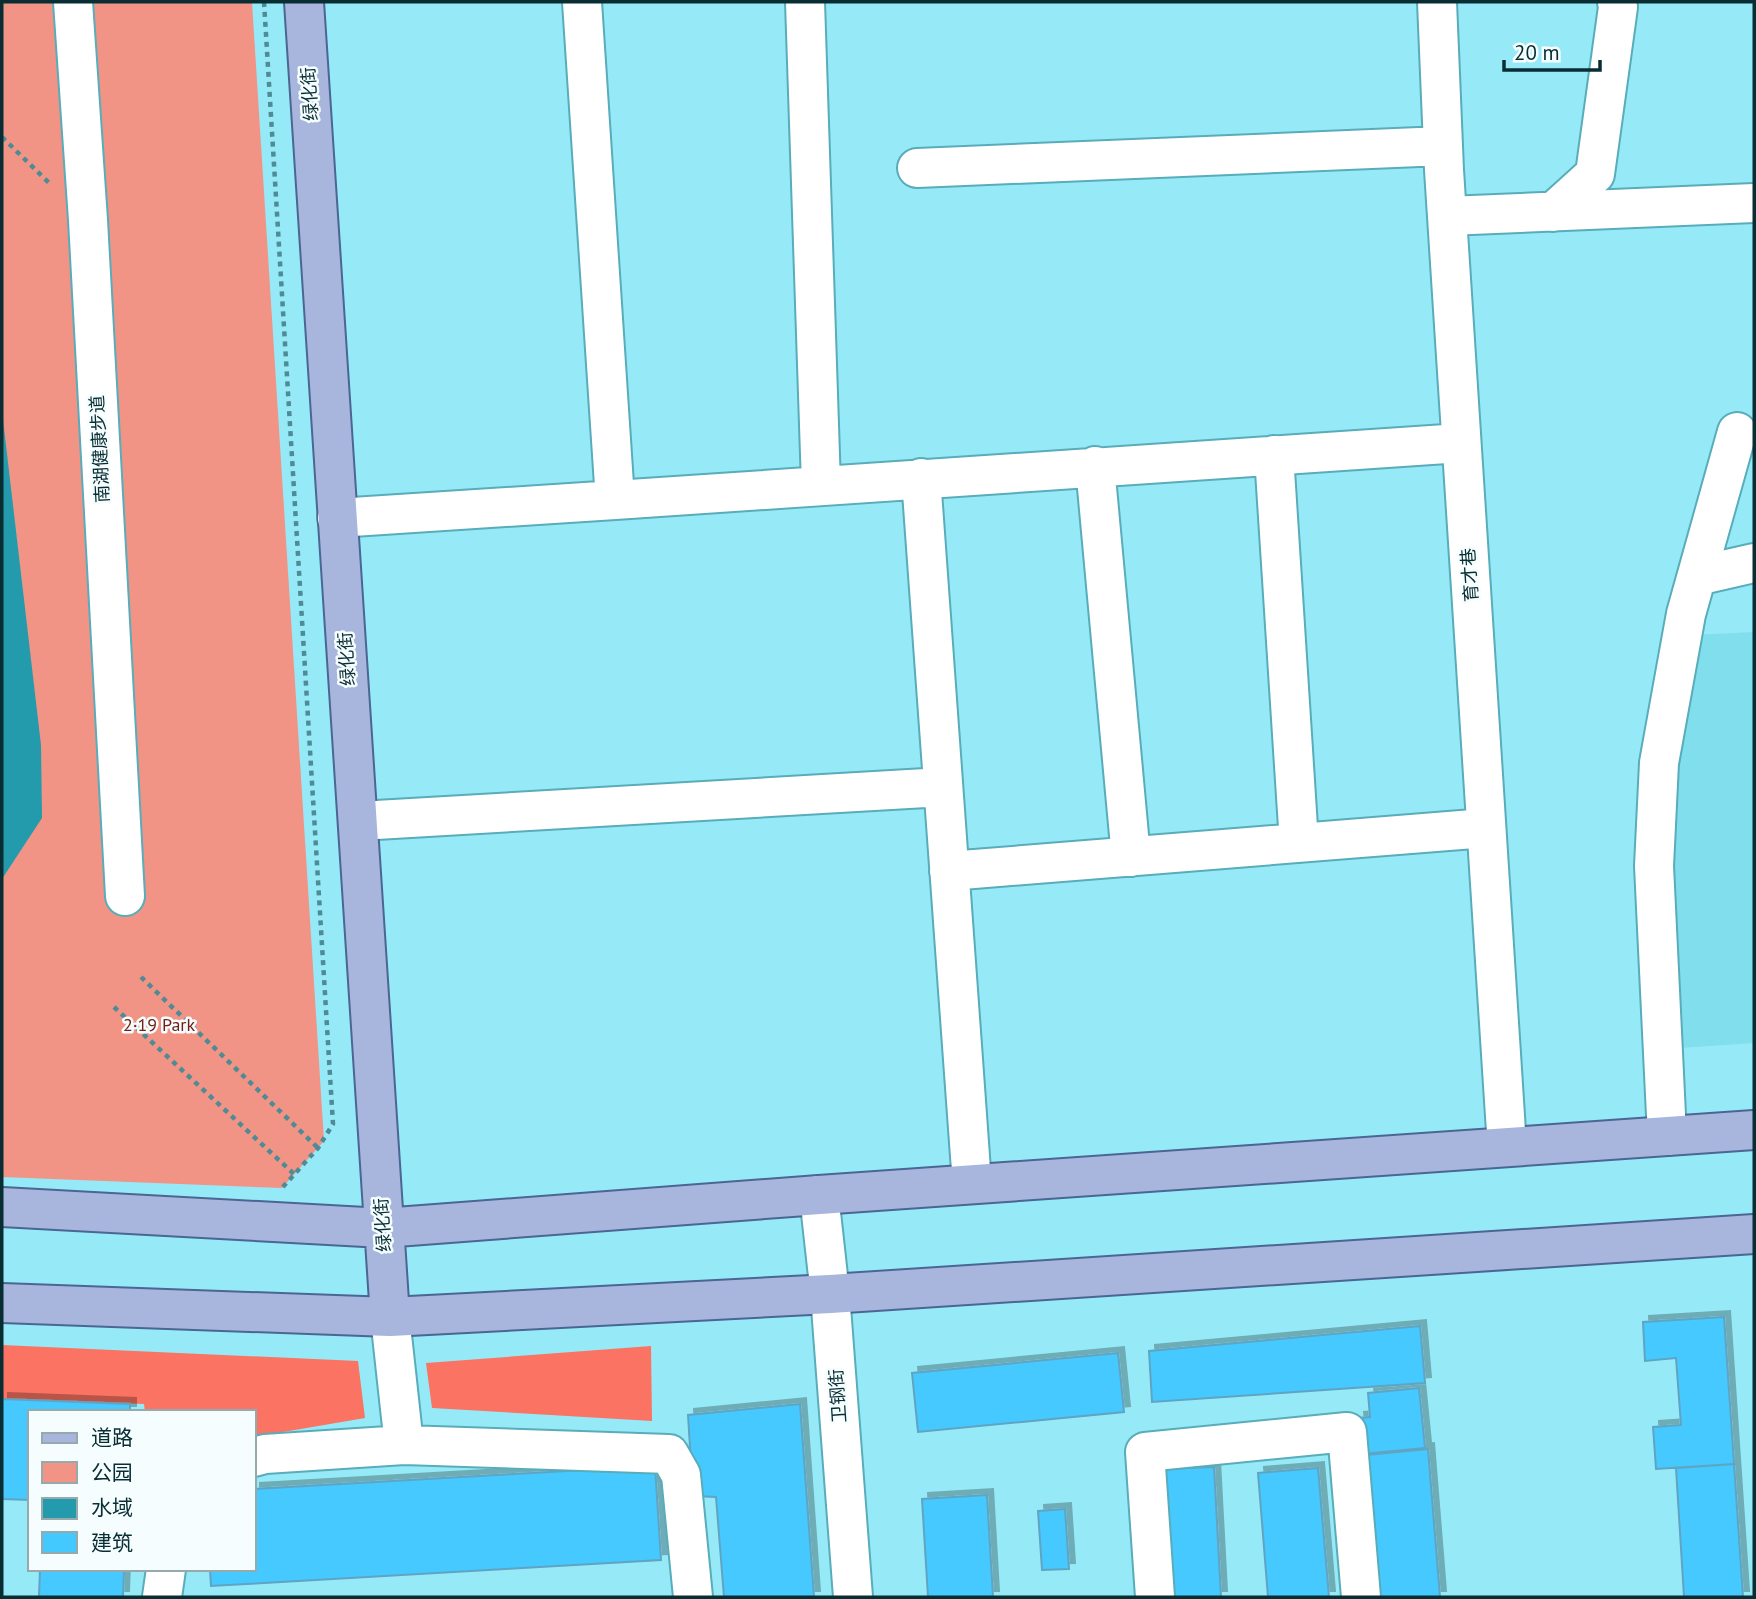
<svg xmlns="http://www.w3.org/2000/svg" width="1756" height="1599" font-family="'PT Sans','Noto Sans SC',sans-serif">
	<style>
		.built { fill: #80deed }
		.green { fill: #f29485 }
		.forest { fill: #fb7362 }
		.water { fill: #239bac }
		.building { fill: #44c9ff; stroke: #60a4c4; stroke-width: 2; filter: url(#shadow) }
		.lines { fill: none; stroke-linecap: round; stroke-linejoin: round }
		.minor-casing { stroke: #59acba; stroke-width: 42 }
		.major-casing { stroke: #4a6692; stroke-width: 42 }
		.path { stroke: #4e8b95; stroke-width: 4.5; stroke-dasharray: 5 5; stroke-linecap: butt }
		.minor { stroke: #fff; stroke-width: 38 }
		.major { stroke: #a8b5dc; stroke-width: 38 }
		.labels { text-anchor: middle; stroke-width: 5; stroke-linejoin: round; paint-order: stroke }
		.street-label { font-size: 18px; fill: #082d33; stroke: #f5fdfe }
		.park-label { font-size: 18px; fill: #721d15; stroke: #f5fdfe }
	</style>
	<defs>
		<filter id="shadow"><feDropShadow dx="6" dy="-6" stdDeviation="0" flood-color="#0004"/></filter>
	</defs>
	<rect width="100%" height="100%" fill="#96eaf8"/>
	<path class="built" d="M 1754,632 L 1754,1043 L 1680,1048 L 1667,823 L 1692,635 Z"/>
	<path class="green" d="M 2,2 L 252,2 L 324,1141 L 282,1188 L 2,1177 Z"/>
	<path class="forest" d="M 2,1345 L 358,1361 L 365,1418 L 254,1437 L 254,1412 L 145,1412 L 144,1404 L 2,1399 Z
		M 651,1346 L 652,1421 L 432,1408 L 426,1363 Z"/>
	<path class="water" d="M 2,411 L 41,745 L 42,818 L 2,879 Z"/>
	<path class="building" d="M 1724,1317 L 1734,1464 L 1656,1469 L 1653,1427 L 1681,1425 L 1676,1358 L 1645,1361 L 1643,1322 Z
		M 1420,1326 L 1425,1383 L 1152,1402 L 1149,1351 Z
		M 1118,1353 L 1124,1412 L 918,1432 L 912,1373 Z
		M 1419,1388 L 1425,1448 L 1362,1454 L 1358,1418 L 1370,1417 L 1368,1393 Z
		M 2,1399 L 130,1404 L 130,1412 L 30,1412 L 30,1500 L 2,1499 Z
		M 800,1404 L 814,1597 L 724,1597 L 716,1497 L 693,1496 L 688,1415 Z
		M 1428,1449 L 1440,1597 L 1378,1597 L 1366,1455 Z
		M 1734,1464 L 1743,1597 L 1684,1597 L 1676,1468 Z
		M 655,1466 L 661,1560 L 211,1586 L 210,1569 L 254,1569 L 254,1489 Z
		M 1214,1467 L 1221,1597 L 1172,1597 L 1162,1469 Z
		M 1318,1468 L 1329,1597 L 1268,1597 L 1258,1473 Z
		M 987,1495 L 993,1597 L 928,1597 L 922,1499 Z
		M 1065,1509 L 1069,1569 L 1042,1570 L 1038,1511 Z
		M 40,1569 L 124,1569 L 123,1597 L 39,1597 Z"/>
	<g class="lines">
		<g class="minor-casing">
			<path id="minor" d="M 73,2 L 88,220 L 125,896
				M 805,2 L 821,485
				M 1437,2 L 1444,170 L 1507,1147
				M 917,168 L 1443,146
				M 1553,212 L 1595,174 L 1618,7 L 1617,2
				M 1447,216 L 1754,203
				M 1274,455 L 1299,843
				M 1095,466 L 1131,857
				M 921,478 L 972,1184
				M 615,500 L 1461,443
				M 337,518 L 615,500 L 582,2
				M 1697,576 L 1754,563
				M 359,821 L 943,787
				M 949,871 L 1486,828
				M 1667,1136 L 1654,866 L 1659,763 L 1686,614 L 1737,432
				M 819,1195 L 830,1294 L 853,1597
				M 390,1317 L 404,1445
				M 254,1457 L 265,1454 L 404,1445 L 669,1454 L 681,1475 L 693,1597
				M 162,1597 L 166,1569
				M 1155,1597 L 1145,1452 L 1347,1432 L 1361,1597"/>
		</g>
		<g class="major-casing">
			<path id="major" d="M 304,2 L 390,1317
				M 2,1207 L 383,1228 L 819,1195 L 1754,1130
				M 2,1303 L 390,1317 L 830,1294 L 1754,1234"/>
		</g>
		<path class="path" d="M 264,2 L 333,1124 L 318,1148 L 282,1188
			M 2,137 L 49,183
			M 141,977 L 318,1148
			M 114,1007 L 294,1174"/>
		<use href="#minor" class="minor"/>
		<use href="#major" class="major"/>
	</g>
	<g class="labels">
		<g class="street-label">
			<text transform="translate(310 94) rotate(-94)" y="6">绿化街</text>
			<text transform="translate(100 449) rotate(-93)" y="6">南湖健康步道</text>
			<text transform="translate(1470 575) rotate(-94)" y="6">育才巷</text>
			<text transform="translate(347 659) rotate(-94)" y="6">绿化街</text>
			<text transform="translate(383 1225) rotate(-94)" y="6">绿化街</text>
			<text transform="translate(838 1396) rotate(-94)" y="6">卫钢街</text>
		</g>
		<g class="park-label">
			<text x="159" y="1031">2·19 Park</text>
		</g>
	</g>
	<rect width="1756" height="1599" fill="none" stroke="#082d33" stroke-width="7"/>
	<rect x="28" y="1410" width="228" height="161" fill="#f5fdfe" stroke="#96aaad" stroke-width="2"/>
	<rect x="42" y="1433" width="35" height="10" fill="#a8b5dc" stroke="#96aaad" stroke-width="2"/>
	<text x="91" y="1445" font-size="21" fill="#082d33">道路</text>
	<rect x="42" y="1462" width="35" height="21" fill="#f29485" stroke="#96aaad" stroke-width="2"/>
	<text x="91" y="1480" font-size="21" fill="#082d33">公园</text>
	<rect x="42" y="1498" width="35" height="21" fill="#239bac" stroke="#96aaad" stroke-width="2"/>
	<text x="91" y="1515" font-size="21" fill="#082d33">水域</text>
	<rect x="42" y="1532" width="35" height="21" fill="#44c9ff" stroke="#96aaad" stroke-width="2"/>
	<text x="91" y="1550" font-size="21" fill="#082d33">建筑</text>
	<path d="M1504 60v10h96v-10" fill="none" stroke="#082d33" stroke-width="3.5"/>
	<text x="1514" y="60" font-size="21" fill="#082d33" stroke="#f5fdfe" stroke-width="5" paint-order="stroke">20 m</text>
</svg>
